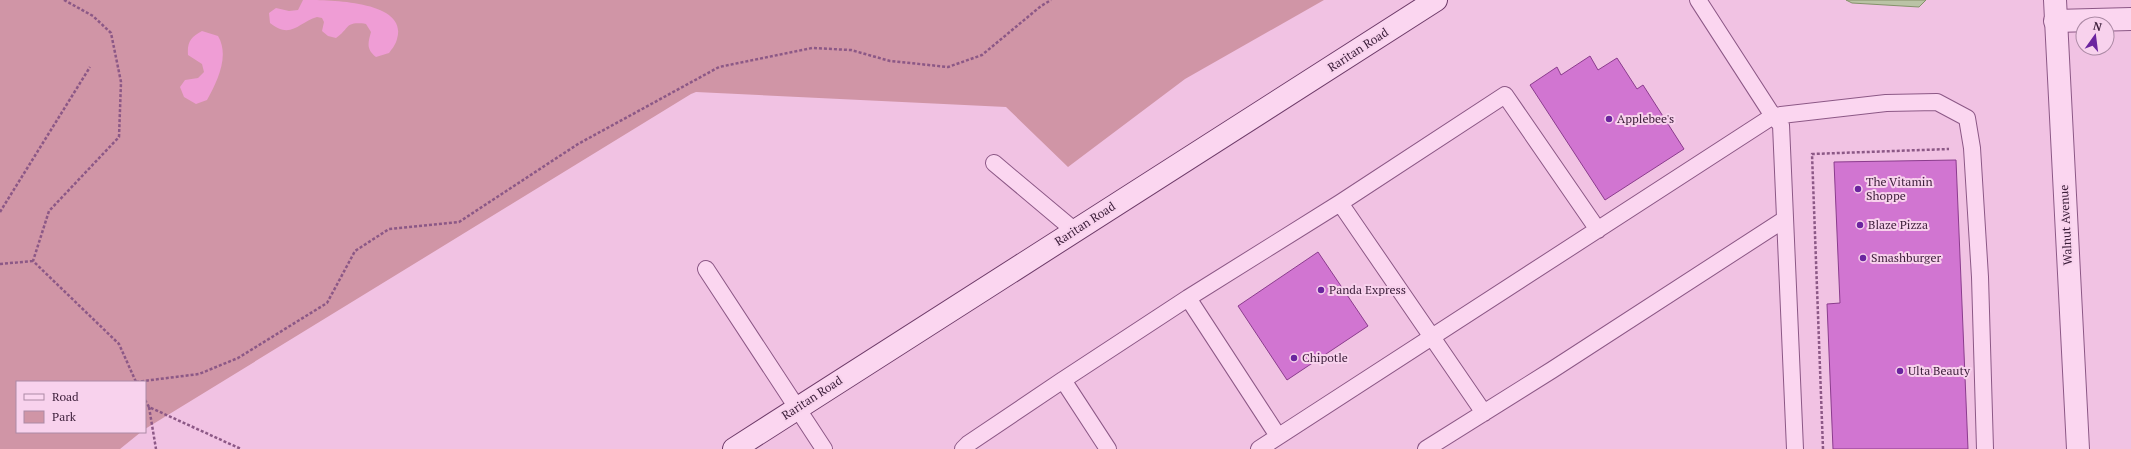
<svg xmlns="http://www.w3.org/2000/svg" width="2131" height="449" font-family="'PT Serif',serif">
	<style>
		.green { fill: #d095a6 }
		.sand { fill: #ef9dd5 }
		.water { fill: #bac3a5; stroke: #85926b }
		.building { fill: #d175d1; stroke: #8b3c8d }
		.lines { fill: none; stroke-linecap: round; stroke-linejoin: round }
		.service-casing { stroke: #8c5886; stroke-width: 18 }
		.minor-casing { stroke: #8c5886; stroke-width: 24 }
		.tertiary-casing { stroke: #8c5886; stroke-width: 24 }
		.secondary-casing { stroke: #6e3b69; stroke-width: 24 }
		.path { stroke: #8c5886; stroke-width: 2.5; stroke-dasharray: 3 2; stroke-linecap: butt }
		.service { stroke: #fbd6f0; stroke-width: 16 }
		.minor { stroke: #fbd6f0; stroke-width: 22 }
		.tertiary { stroke: #fbd6f0; stroke-width: 22 }
		.secondary { stroke: #fbd6f0; stroke-width: 22 }
		.poi-dot { fill: #6b249f; stroke: #f8d2ed; stroke-width: 1.5 }
		.labels { text-anchor: middle; stroke-width: 4; stroke-linejoin: round; paint-order: stroke }
		.street-label { font-size: 12px; fill: #3b1d39; stroke: #f8d2ed }
		.poi-label { font-size: 12px; fill: #3b1d39; stroke: #f8d2ed; text-anchor: start }
	</style>
	<rect width="100%" height="100%" fill="#f1c2e3"/>
	<path class="green" d="M 0,0 L 1324,0 L 1185,79 L 1068,167 L 1006,107 L 696,92 L 691,94 L 145,429 L 145,382 L 17,382 L 17,432 L 141,432 L 120,449 L 0,449 Z"/>
	<path class="sand" d="M 303,0 C 327,0 409,0 397,39 C 396,44 392,49 389,53 L 376,57 C 366,49 368,43 371,32 L 366,24 C 344,21 350,29 336,38 L 328,36 L 322,31 L 324,22 L 322,18 L 317,17 C 299,22 291,40 270,23 L 269,13 L 276,8 L 289,11 L 298,10 Z
		M 202,31 L 218,36 C 230,56 217,82 207,100 L 196,104 L 184,97 L 180,87 L 185,80 L 198,78 L 204,72 L 202,64 L 188,55 C 187,42 191,37 202,31 Z"/>
	<path class="water" d="M 1846,0 L 1926,0 L 1919,7 L 1852,3 Z"/>
	<path class="building" d="M 1590,56 L 1598,70 L 1617,58 L 1637,89 L 1643,85 L 1684,149 L 1605,200 L 1530,85 L 1557,67 L 1561,75 Z
		M 1956,160 L 1968,449 L 1833,449 L 1827,304 L 1840,303 L 1834,162 Z
		M 1318,252 L 1368,326 L 1287,380 L 1238,306 Z"/>
	<g class="lines">
		<g class="service-casing">
			<path id="service" d="M 1698,0 L 1773,116 L 1781,125 L 1795,449
				M 994,163 L 1075,231
				M 1340,203 L 1484,413
				M 706,269 L 824,449
				M 1188,298 L 1340,203 L 1505,95 L 1598,230
				M 963,449 L 968,444 L 1063,380
				M 1108,449 L 1063,380 L 1188,298 L 1278,436
				M 1259,449 L 1773,116 L 1886,103 L 1937,102 L 1967,118 L 1972,148 L 1980,277 L 1985,449
				M 1426,449 L 1552,370 L 1785,219"/>
		</g>
		<g class="minor-casing">
			<path id="minor" d="M 2055,21 L 2131,19"/>
		</g>
		<g class="tertiary-casing">
			<path id="tertiary" d="M 2055,0 L 2078,449"/>
		</g>
		<g class="secondary-casing">
			<path id="secondary" d="M 734,449 L 1436,0"/>
		</g>
		<path class="path" d="M 64,0 L 93,16 L 111,33 L 121,82 L 119,137 L 49,211 L 33,261 L 119,344 L 136,382
			M 0,212 L 90,67
			M 0,264 L 33,261
			M 136,382 L 199,374 L 238,358 L 327,303 L 355,251 L 389,229 L 459,222 L 578,144 L 719,67 L 812,48 L 851,50 L 890,61 L 948,67 L 982,55 L 1041,6 L 1051,0
			M 145,400 L 149,407 L 241,449
			M 149,407 L 156,449
			M 1823,449 L 1812,154 L 1949,149"/>
		<use href="#service" class="service"/>
		<use href="#minor" class="minor"/>
		<use href="#tertiary" class="tertiary"/>
		<use href="#secondary" class="secondary"/>
	</g>
	<g class="poi-dot">
		<circle cx="1609" cy="119" r="4"/>
		<circle cx="1858" cy="189" r="4"/>
		<circle cx="1860" cy="225" r="4"/>
		<circle cx="1863" cy="258" r="4"/>
		<circle cx="1321" cy="290" r="4"/>
		<circle cx="1294" cy="358" r="4"/>
		<circle cx="1900" cy="371" r="4"/>
	</g>
	<g class="labels">
		<g class="street-label">
			<text transform="translate(1358 50) rotate(-33)" y="4">Raritan Road</text>
			<text transform="translate(1085 224) rotate(-33)" y="4">Raritan Road</text>
			<text transform="translate(2066 225) rotate(-93)" y="4">Walnut Avenue</text>
			<text transform="translate(812 398) rotate(-33)" y="4">Raritan Road</text>
		</g>
		<g class="poi-label">
			<text x="1617" y="123">Applebee's</text>
			<text x="1866" y="186">The Vitamin<tspan x="1866" dy="14">Shoppe</tspan></text>
			<text x="1868" y="229">Blaze Pizza</text>
			<text x="1871" y="262">Smashburger</text>
			<text x="1329" y="294">Panda Express</text>
			<text x="1302" y="362">Chipotle</text>
			<text x="1908" y="375">Ulta Beauty</text>
		</g>
	</g>
	<rect x="16" y="381" width="130" height="52" fill="#f8d2ed" stroke="#ac8aa5"/>
	<rect x="24" y="394" width="20" height="6" fill="#fbd6f0" stroke="#ac8aa5"/>
	<text x="52" y="401" font-size="12" fill="#3b1d39">Road</text>
	<rect x="24" y="411" width="20" height="12" fill="#d095a6" stroke="#ac8aa5"/>
	<text x="52" y="421" font-size="12" fill="#3b1d39">Park</text>
	<g transform="translate(2095 36) rotate(14)"><circle r="19" fill="#f8d2ed" stroke="#ac8aa5"/>
	<path d="M0-3L7 15L0 10L-7 15Z" fill="#6b249f"/>
	<text y="-6" font-size="11" font-weight="bold" text-anchor="middle" fill="#3b1d39">N</text>
	</g>
</svg>
